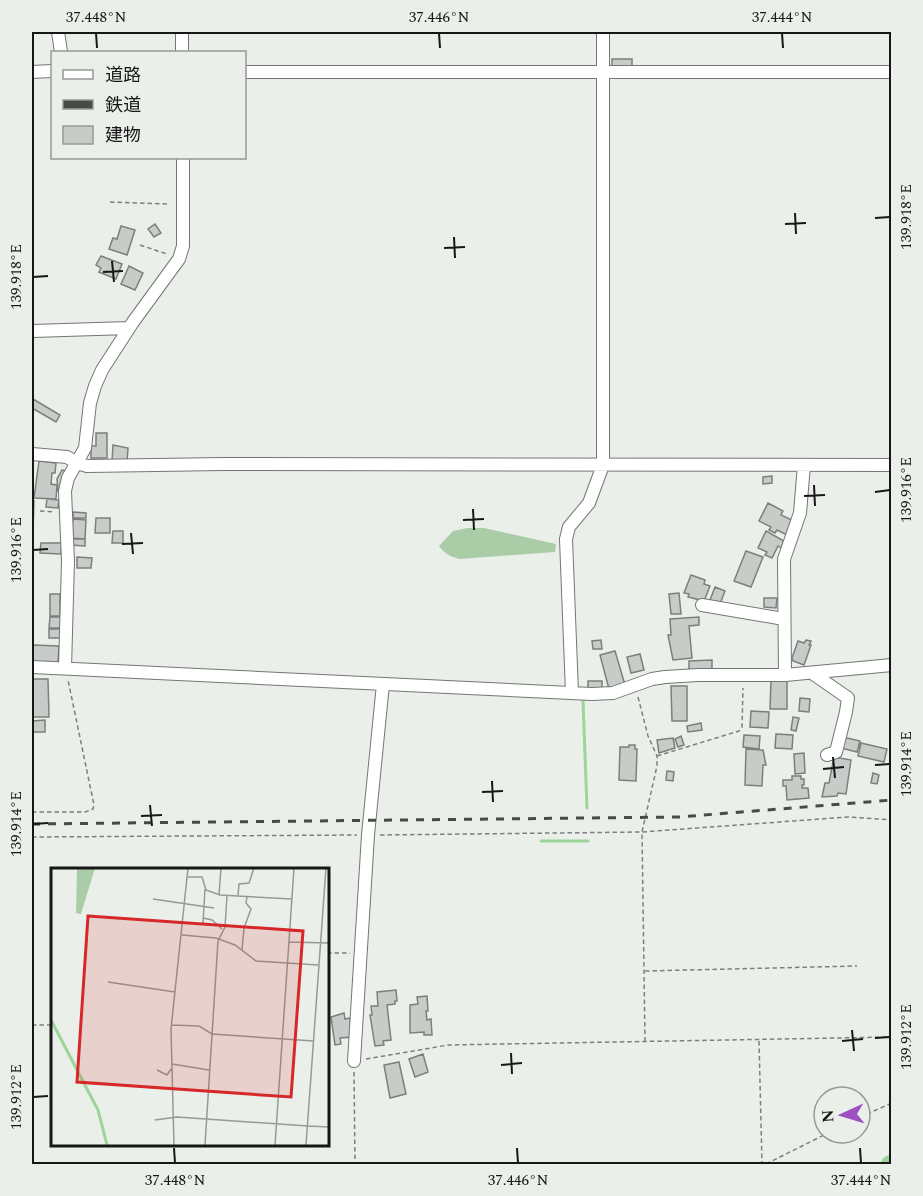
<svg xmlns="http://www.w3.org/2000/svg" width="923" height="1196" font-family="Spectral,'Noto Sans JP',serif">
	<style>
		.green { fill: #aacda8 }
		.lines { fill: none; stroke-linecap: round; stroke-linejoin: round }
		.stream { stroke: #9dd49a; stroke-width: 3 }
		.river { stroke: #9dd49a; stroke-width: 18 }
		.building { fill: #c8ccc8; stroke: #7c807c; stroke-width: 1.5 }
		.minor-casing { stroke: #737672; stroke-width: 14 }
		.path { stroke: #7d7f7c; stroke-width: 1.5; stroke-dasharray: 4.5 3; stroke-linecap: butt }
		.minor { stroke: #fff; stroke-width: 12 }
		.rail { stroke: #484a48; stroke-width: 3; stroke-dasharray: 8 8; stroke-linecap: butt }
		.ticks { fill: none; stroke: #161716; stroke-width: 2 }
		.inset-river { fill: none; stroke: #9dd49a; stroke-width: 3 }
		.inset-road { fill: none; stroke: #969995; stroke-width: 1.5 }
		.view { fill: #d62828; fill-opacity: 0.15; stroke: #d62828; stroke-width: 3 }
		.inset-edge { fill: none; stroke: #161716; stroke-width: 3 }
		.neatline { fill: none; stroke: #161716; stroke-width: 2 }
		.ticks-label { font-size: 15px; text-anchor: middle; fill: #161716 }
	</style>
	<rect width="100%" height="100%" fill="#ebefea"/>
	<path class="green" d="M 467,528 L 484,528 L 556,544 L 555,552 L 459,559 L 450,556 L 443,551 L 439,546 L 453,531 Z"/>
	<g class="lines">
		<path class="stream" d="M 583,701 L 587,808
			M 541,841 L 588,841"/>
		<path class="river" d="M 890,1164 L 892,1164"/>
	</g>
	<path class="building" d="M 612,59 L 632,59 L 632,67 L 612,66 Z
		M 155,224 L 161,233 L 154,237 L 148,229 Z
		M 121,226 L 135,230 L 127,255 L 109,249 L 113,238 L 117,239 Z
		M 101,256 L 122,264 L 116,279 L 99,272 L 101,268 L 96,265 Z
		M 129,266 L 143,273 L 135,290 L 121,284 Z
		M 33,399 L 60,415 L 56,422 L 32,408 Z
		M 96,433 L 107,433 L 107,458 L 91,458 L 91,446 L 96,446 Z
		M 113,445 L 128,448 L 127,462 L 112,462 Z
		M 39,461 L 56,463 L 55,473 L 52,473 L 51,484 L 57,485 L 56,499 L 34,498 Z
		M 62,470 L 66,471 L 61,491 L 58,491 L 57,479 Z
		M 772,476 L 772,483 L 763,484 L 763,477 Z
		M 47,499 L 59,500 L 58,508 L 46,507 Z
		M 32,501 L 34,501 L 33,532 L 32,532 Z
		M 768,503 L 783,511 L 781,515 L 794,521 L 787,535 L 777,530 L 775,533 L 769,530 L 771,527 L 759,521 Z
		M 73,512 L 86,513 L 86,518 L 73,518 Z
		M 96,518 L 110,518 L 110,533 L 95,533 Z
		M 73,519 L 86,520 L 85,539 L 71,538 Z
		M 113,531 L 123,531 L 123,543 L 112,543 Z
		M 766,531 L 784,541 L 781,548 L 778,546 L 772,558 L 765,555 L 767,552 L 758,548 Z
		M 72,539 L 85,539 L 85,546 L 71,545 Z
		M 41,543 L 62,543 L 61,554 L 40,553 Z
		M 746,551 L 763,557 L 751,587 L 734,581 Z
		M 77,557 L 92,558 L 91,568 L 77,568 Z
		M 691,575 L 705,580 L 704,584 L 710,586 L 704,601 L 688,597 L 689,594 L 684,593 Z
		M 715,587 L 725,591 L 720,604 L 710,600 Z
		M 679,593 L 681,614 L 671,614 L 669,594 Z
		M 50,594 L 60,594 L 60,616 L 50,616 Z
		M 764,598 L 777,598 L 776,608 L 764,607 Z
		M 50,617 L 61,617 L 61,628 L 49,628 Z
		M 699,617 L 699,625 L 689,626 L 692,658 L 673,660 L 668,635 L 671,635 L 670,619 Z
		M 49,629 L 61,629 L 60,638 L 49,638 Z
		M 601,640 L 602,649 L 593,649 L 592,641 Z
		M 806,640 L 811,641 L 809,645 L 811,645 L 804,665 L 793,661 L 792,658 L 798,641 L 804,643 Z
		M 32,645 L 59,646 L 58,663 L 32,663 Z
		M 615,651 L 625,685 L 609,689 L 600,655 Z
		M 640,654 L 644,670 L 631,673 L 627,657 Z
		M 712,660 L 712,670 L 689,671 L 689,661 Z
		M 32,679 L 48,679 L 49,717 L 32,717 Z
		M 588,681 L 602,681 L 602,689 L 588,689 Z
		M 771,681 L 787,681 L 787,709 L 770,709 Z
		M 671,686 L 687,686 L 687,721 L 672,721 Z
		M 800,698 L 810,699 L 809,712 L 799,711 Z
		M 751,711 L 769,712 L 768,728 L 750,727 Z
		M 793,717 L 799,718 L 796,731 L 791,730 Z
		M 45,720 L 45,732 L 32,732 L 32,721 Z
		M 701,723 L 702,730 L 688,732 L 687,726 Z
		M 776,734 L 793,735 L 792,749 L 775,748 Z
		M 744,735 L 760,736 L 759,749 L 743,747 Z
		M 681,736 L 684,745 L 678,747 L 675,739 Z
		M 843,737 L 860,741 L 857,752 L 841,748 Z
		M 673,738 L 675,748 L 659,753 L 657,740 Z
		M 861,743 L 887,749 L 884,762 L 858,756 Z
		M 629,745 L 635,745 L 635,749 L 637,749 L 636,781 L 619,780 L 620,747 L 629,747 Z
		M 746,749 L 763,750 L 766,765 L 763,765 L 762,786 L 745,785 Z
		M 804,753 L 805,773 L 795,774 L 794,754 Z
		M 834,757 L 851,760 L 846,794 L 838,793 L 837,796 L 822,797 L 825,783 L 829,783 Z
		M 667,771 L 674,772 L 673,781 L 666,780 Z
		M 873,773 L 879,775 L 877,784 L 871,783 Z
		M 792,776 L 801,776 L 801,779 L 804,779 L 804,785 L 802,785 L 802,788 L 808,788 L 809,798 L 787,800 L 786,786 L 783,786 L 783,780 L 792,780 Z
		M 396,990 L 397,1001 L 395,1001 L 395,1004 L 387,1005 L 391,1040 L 383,1041 L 384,1045 L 375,1046 L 370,1015 L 372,1015 L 371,1006 L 378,1006 L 377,992 Z
		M 427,996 L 428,1011 L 426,1011 L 427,1020 L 431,1019 L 432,1035 L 424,1035 L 424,1032 L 410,1033 L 410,1005 L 418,1004 L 417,997 Z
		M 344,1013 L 345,1019 L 350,1018 L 352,1037 L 340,1038 L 341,1044 L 335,1045 L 331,1017 Z
		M 423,1054 L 428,1072 L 415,1077 L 409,1059 Z
		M 399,1062 L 406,1094 L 390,1098 L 384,1065 Z"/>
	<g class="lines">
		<g class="minor-casing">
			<path id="minor" d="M 58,32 L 61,52
				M 182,52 L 182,32
				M 32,72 L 52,71
				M 244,72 L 892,72
				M 32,331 L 129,328
				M 32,454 L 67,457 L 77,463 L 87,466 L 223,464 L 892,465
				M 702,605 L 784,619
				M 32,667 L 592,694 L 613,693 L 652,679 L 665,677 L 698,675 L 785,675 L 892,665
				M 65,668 L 68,561 L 65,491 L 68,478 L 85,448 L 90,403 L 95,386 L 102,370 L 133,322 L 179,259 L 183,246 L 183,158
				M 812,673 L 848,698 L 846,712 L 836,752 L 827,755
				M 785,675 L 784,559 L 800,513 L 804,465
				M 572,693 L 566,539 L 569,527 L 589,503 L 603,465 L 603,32
				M 354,1061 L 368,835 L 383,684"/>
		</g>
		<path class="path" d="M 110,202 L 170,204
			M 140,245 L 167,254
			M 40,511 L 55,512
			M 638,697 L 648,736 L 657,756 L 657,766 L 642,832 L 645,1041
			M 657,756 L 739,731 L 742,727 L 743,688
			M 32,812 L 85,812 L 93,809 L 94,805 L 68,680
			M 380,835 L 642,832 L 848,817 L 892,820
			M 32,837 L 357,835
			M 327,953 L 350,953
			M 645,971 L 857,966
			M 32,1025 L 52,1025
			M 759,1041 L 762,1164
			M 366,1059 L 448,1045 L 892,1037
			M 354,1072 L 355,1164
			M 860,1117 L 892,1103
			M 766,1164 L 828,1133"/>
		<use href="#minor" class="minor"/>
		<path class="rail" d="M 32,824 L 679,817 L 892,800"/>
	</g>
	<path class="ticks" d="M 96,33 L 97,48M 439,33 L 440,48M 782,33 L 783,48M 795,213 L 796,234M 875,218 L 890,217M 785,224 L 806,223M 454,237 L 455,258M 444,248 L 465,247M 112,261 L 114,282M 103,272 L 123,271M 33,277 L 48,276M 814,485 L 815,506M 875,492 L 890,490M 804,496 L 825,495M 473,509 L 474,530M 463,520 L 484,519M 131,533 L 133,554M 122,544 L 143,543M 33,550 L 48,549M 833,757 L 835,778M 875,765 L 890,764M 823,769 L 844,767M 492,781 L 493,802M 482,792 L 503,791M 150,805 L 152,826M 141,816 L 162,815M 33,824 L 48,823M 852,1030 L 854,1051M 875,1038 L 890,1037M 842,1041 L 863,1039M 511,1053 L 512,1074M 501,1065 L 522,1063M 33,1097 L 48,1096M 174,1148 L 175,1163M 517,1148 L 518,1163M 860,1148 L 861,1163"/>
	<g transform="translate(51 868)">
		<rect width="278" height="278" fill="#ebefea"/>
		<path d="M 26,0 L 44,0 L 30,46 L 25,45 Z" fill="#aacda8"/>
		<path class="inset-river" d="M 0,152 L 47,242 L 56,277"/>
		<path class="inset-road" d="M 137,9 L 151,9 L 155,22 L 169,27 L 241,31M 168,27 L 170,0M 187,28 L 188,16 L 198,15 L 203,0M 102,31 L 163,40M 152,50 L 161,52 L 171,61M 152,55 L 154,21M 131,67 L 165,70 L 184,77 L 205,93 L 267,97M 238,74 L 278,75M 191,82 L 193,60 L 200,41 L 195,35 L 196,28M 57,114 L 124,124M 120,157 L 148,158 L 161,166 L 263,173M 121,196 L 158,202M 106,202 L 116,207 L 120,201M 104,252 L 126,249 L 257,258M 257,258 L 278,259M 123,277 L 120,161 L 137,0M 154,277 L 167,73 L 174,59 L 176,28M 224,277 L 243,0M 255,277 L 275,0"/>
		<path class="view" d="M 37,48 L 252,63 L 240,229 L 26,214 Z"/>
		<rect width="278" height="278" class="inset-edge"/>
	</g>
	<rect width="923" height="1196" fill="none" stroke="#ebefea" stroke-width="66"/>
	<rect x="51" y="51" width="195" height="108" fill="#ebefea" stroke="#969995" stroke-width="1.5"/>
	<rect x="63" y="70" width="30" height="9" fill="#ffffff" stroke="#969995" stroke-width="1.5"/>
	<text x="105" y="81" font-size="18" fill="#161716">道路</text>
	<rect x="63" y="100" width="30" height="9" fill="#484a48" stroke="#969995" stroke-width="1.5"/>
	<text x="105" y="111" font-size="18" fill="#161716">鉄道</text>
	<rect x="63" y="126" width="30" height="18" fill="#c8ccc8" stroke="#969995" stroke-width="1.5"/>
	<text x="105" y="141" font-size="18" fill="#161716">建物</text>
	<g transform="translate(842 1115) rotate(266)"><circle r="28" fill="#ebefea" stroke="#969995" stroke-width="1.5"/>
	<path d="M0-4.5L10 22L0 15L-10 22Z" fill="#9d51c3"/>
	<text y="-9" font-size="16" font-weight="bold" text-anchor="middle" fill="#161716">N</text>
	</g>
	<rect x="33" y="33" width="857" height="1130" class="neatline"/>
	<g class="ticks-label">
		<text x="96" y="22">37.448°N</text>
		<text x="439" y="22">37.446°N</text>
		<text x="782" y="22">37.444°N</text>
		<text transform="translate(906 217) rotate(-90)" y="5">139.918°E</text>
		<text transform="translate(16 277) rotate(-90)" y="5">139.918°E</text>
		<text transform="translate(906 490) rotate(-90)" y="5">139.916°E</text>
		<text transform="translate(16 550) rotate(-90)" y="5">139.916°E</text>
		<text transform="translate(906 764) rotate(-90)" y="5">139.914°E</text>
		<text transform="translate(16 824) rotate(-90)" y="5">139.914°E</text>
		<text transform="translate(906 1037) rotate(-90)" y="5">139.912°E</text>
		<text transform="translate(16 1097) rotate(-90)" y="5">139.912°E</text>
		<text x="175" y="1185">37.448°N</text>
		<text x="518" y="1185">37.446°N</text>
		<text x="861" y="1185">37.444°N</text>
	</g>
</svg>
